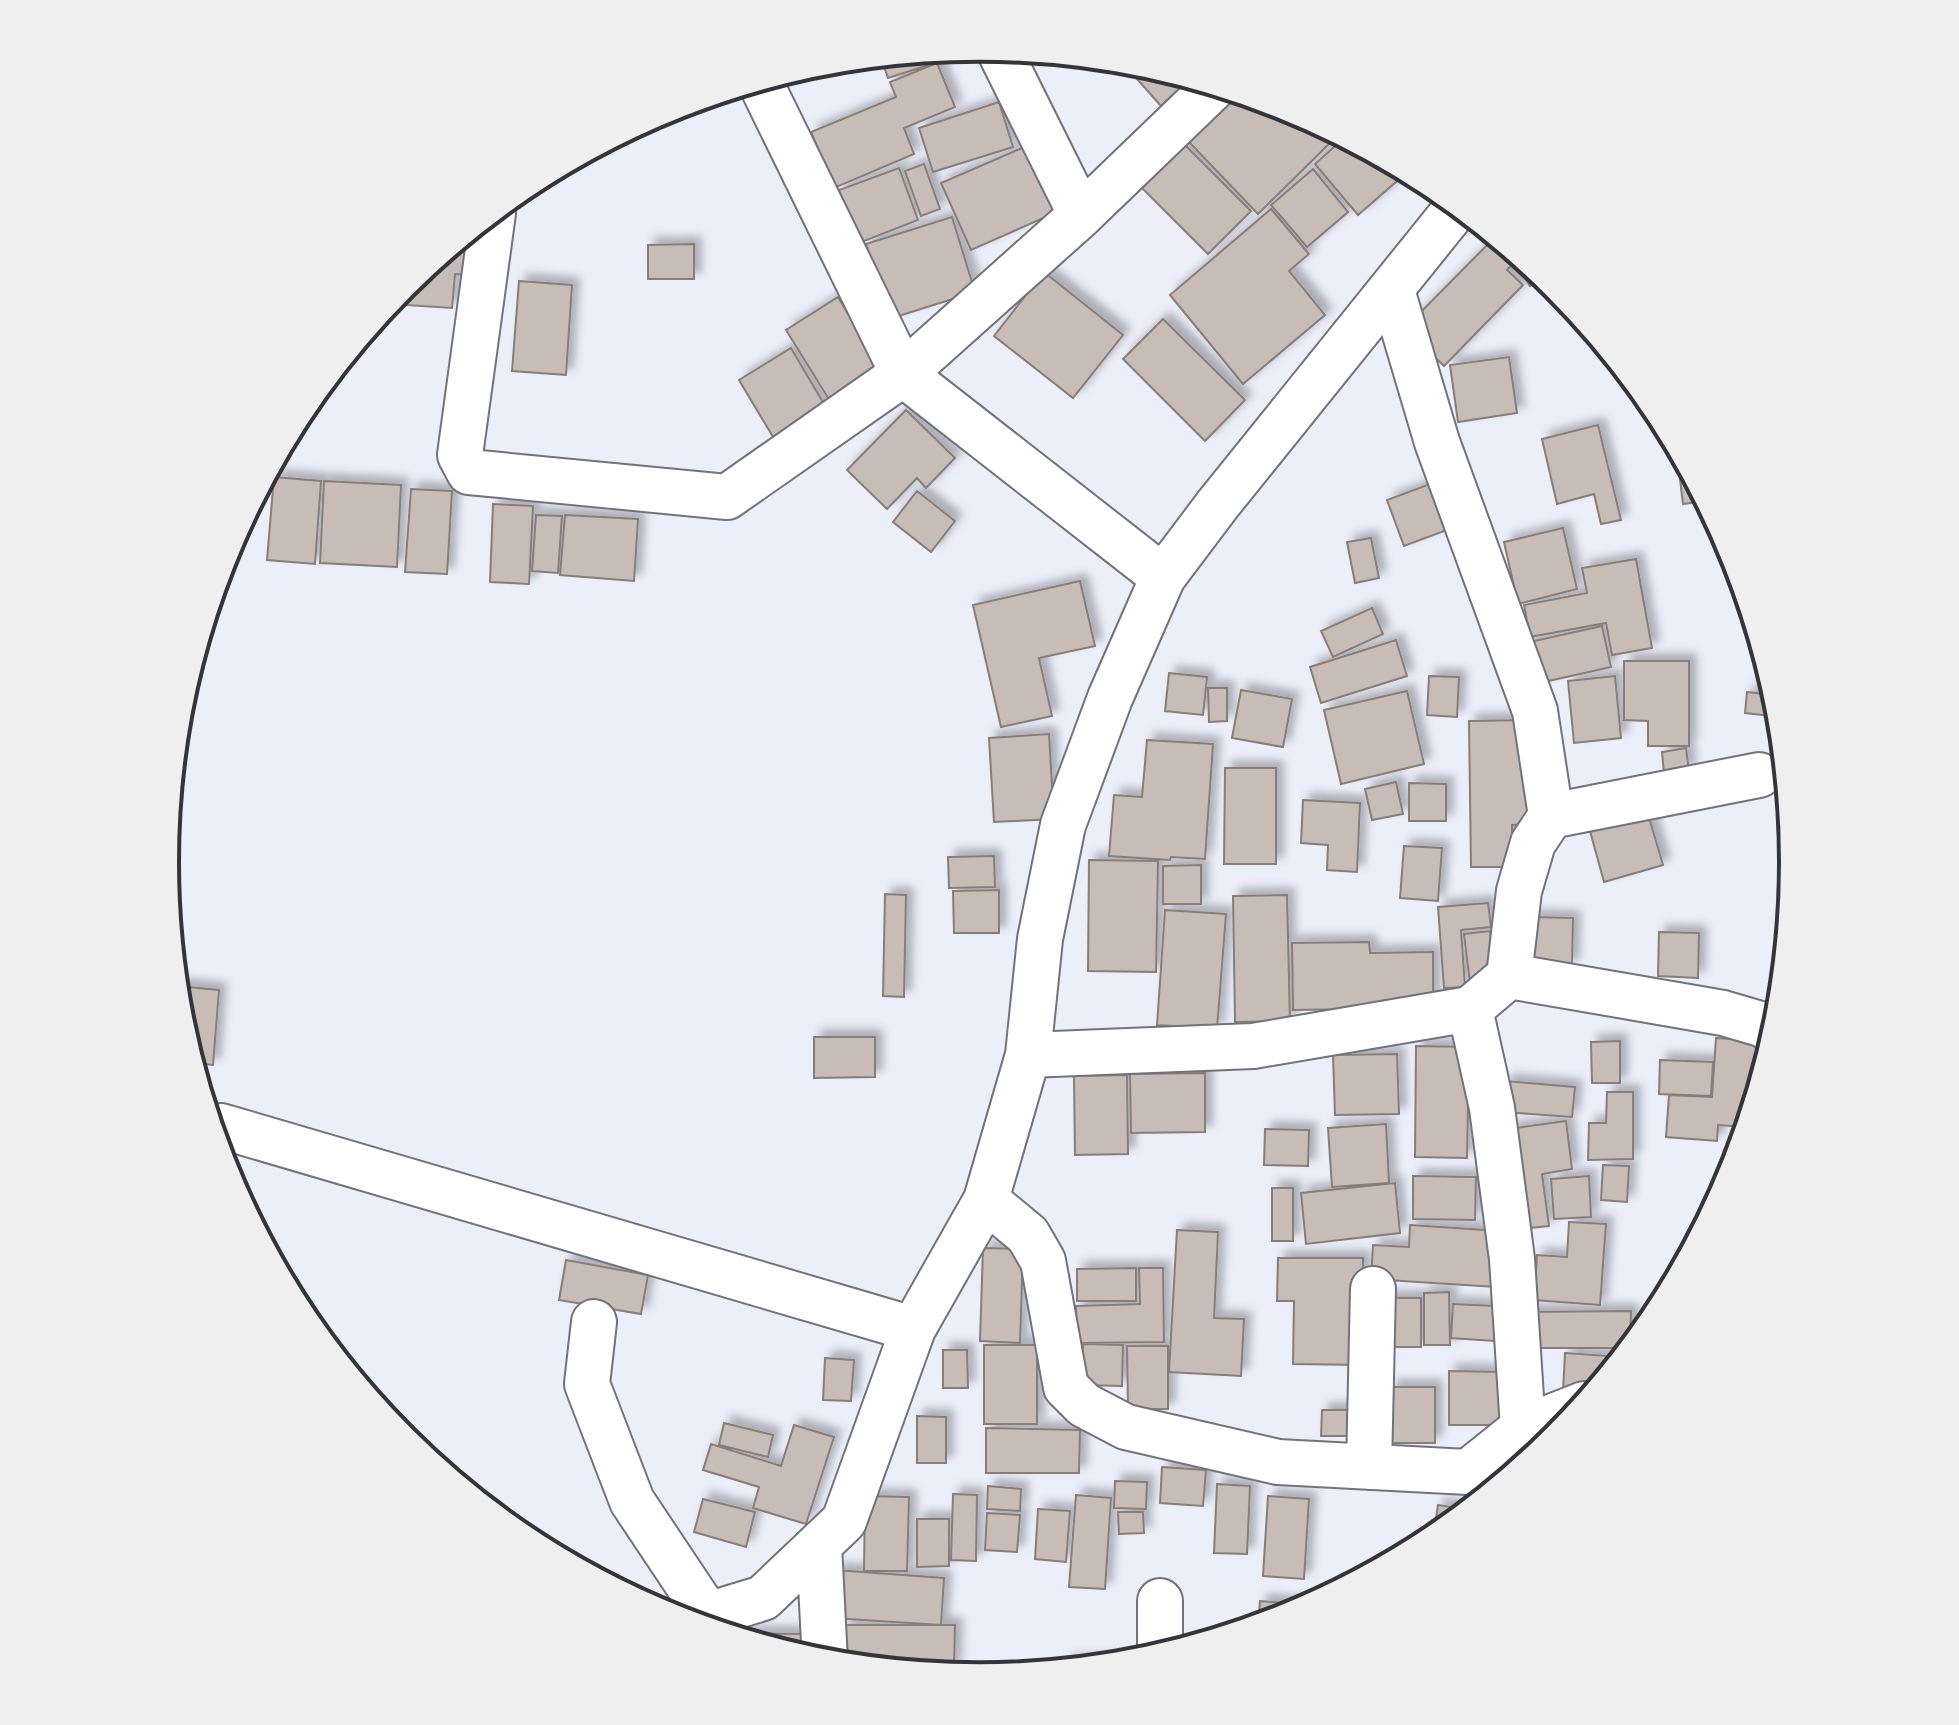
<svg xmlns="http://www.w3.org/2000/svg" width="1959" height="1725" font-family="'Noto Sans',sans-serif">
	<style>
		.building { fill: #c8bcb6; stroke: #887d78; stroke-width: 2; filter: url(#shadow) }
		.lines { fill: none; stroke-linecap: round; stroke-linejoin: round }
		.minor-casing { stroke: #70737d; stroke-width: 48 }
		.minor { stroke: #fff; stroke-width: 44 }
		.rim { fill: none; stroke: #34353a; stroke-width: 4 }
	</style>
	<defs>
		<filter id="shadow"><feDropShadow dx="7" dy="-7" stdDeviation="4" flood-color="#0004"/></filter>
	</defs>
	<rect width="100%" height="100%" fill="#ebeffa"/>
	<path class="building" d="M 929,53 L 932,64 L 888,78 L 881,58 Z
		M 1122,62 L 1139,64 L 1190,79 L 1161,106 Z
		M 937,63 L 955,107 L 904,128 L 914,154 L 834,188 L 811,132 L 896,97 L 890,82 Z
		M 1236,93 L 1292,110 L 1338,135 L 1258,214 L 1188,141 Z
		M 999,102 L 1013,147 L 933,172 L 919,128 Z
		M 1344,138 L 1397,166 L 1404,175 L 1358,215 L 1315,164 Z
		M 1029,145 L 1057,212 L 971,250 L 941,183 Z
		M 1185,145 L 1251,211 L 1208,254 L 1142,188 Z
		M 924,164 L 940,209 L 921,216 L 905,171 Z
		M 899,168 L 918,220 L 859,243 L 839,190 Z
		M 1313,169 L 1348,212 L 1307,247 L 1271,205 Z
		M 1271,209 L 1309,254 L 1289,271 L 1325,315 L 1243,384 L 1170,295 Z
		M 952,217 L 975,292 L 889,319 L 866,244 Z
		M 473,229 L 470,275 L 455,274 L 452,308 L 389,304 L 404,286 Z
		M 1495,237 L 1519,257 L 1507,270 L 1523,285 L 1444,366 L 1405,328 Z
		M 694,244 L 694,279 L 648,279 L 648,245 Z
		M 1524,261 L 1544,277 L 1530,286 L 1517,266 Z
		M 1044,272 L 1123,335 L 1073,398 L 994,336 Z
		M 519,281 L 572,285 L 566,375 L 512,371 Z
		M 838,297 L 882,369 L 830,401 L 786,330 Z
		M 1163,319 L 1245,400 L 1205,441 L 1123,359 Z
		M 791,348 L 831,416 L 779,447 L 739,380 Z
		M 1509,357 L 1517,413 L 1458,422 L 1450,365 Z
		M 906,410 L 955,458 L 926,488 L 917,478 L 887,509 L 847,470 Z
		M 1598,425 L 1621,520 L 1601,524 L 1594,494 L 1557,504 L 1542,439 Z
		M 1676,446 L 1705,501 L 1683,504 Z
		M 274,477 L 321,481 L 315,564 L 267,560 Z
		M 324,481 L 401,485 L 397,567 L 320,563 Z
		M 1438,481 L 1455,527 L 1404,546 L 1387,500 Z
		M 411,489 L 452,491 L 447,574 L 405,572 Z
		M 917,491 L 955,521 L 931,552 L 893,522 Z
		M 493,504 L 533,506 L 529,584 L 490,582 Z
		M 536,515 L 562,516 L 558,573 L 532,571 Z
		M 565,515 L 638,519 L 634,581 L 560,575 Z
		M 1563,528 L 1577,589 L 1518,604 L 1504,542 Z
		M 1371,538 L 1379,578 L 1355,583 L 1347,542 Z
		M 1636,559 L 1652,648 L 1612,655 L 1606,623 L 1530,637 L 1524,605 L 1587,593 L 1582,568 Z
		M 1080,581 L 1095,646 L 1039,658 L 1052,716 L 1001,727 L 973,605 Z
		M 1372,608 L 1383,634 L 1333,657 L 1321,631 Z
		M 1602,626 L 1611,667 L 1535,684 L 1525,643 Z
		M 1396,640 L 1407,676 L 1321,703 L 1310,667 Z
		M 1624,661 L 1689,661 L 1689,746 L 1648,746 L 1648,721 L 1624,720 Z
		M 1169,673 L 1207,677 L 1203,715 L 1165,711 Z
		M 1429,676 L 1459,677 L 1457,717 L 1427,715 Z
		M 1615,676 L 1621,738 L 1574,743 L 1568,681 Z
		M 1208,688 L 1227,688 L 1227,721 L 1209,722 Z
		M 1241,690 L 1292,699 L 1283,747 L 1232,738 Z
		M 1407,691 L 1424,764 L 1341,784 L 1324,710 Z
		M 1747,692 L 1773,695 L 1771,716 L 1745,713 Z
		M 1530,720 L 1532,824 L 1512,825 L 1512,867 L 1471,867 L 1469,721 Z
		M 1049,734 L 1054,819 L 994,822 L 989,738 Z
		M 1147,740 L 1213,744 L 1205,859 L 1171,857 L 1170,860 L 1109,856 L 1114,795 L 1142,797 Z
		M 1686,748 L 1689,771 L 1664,774 L 1662,752 Z
		M 1784,761 L 1791,832 L 1784,832 Z
		M 1225,768 L 1276,768 L 1276,864 L 1224,864 Z
		M 1396,782 L 1403,814 L 1372,820 L 1365,789 Z
		M 1409,783 L 1446,784 L 1446,821 L 1409,821 Z
		M 1303,800 L 1360,803 L 1357,872 L 1327,870 L 1328,845 L 1301,843 Z
		M 1648,814 L 1663,865 L 1604,882 L 1590,831 Z
		M 1404,846 L 1442,848 L 1438,901 L 1400,898 Z
		M 994,856 L 995,887 L 949,888 L 948,857 Z
		M 1089,860 L 1158,861 L 1156,972 L 1088,971 Z
		M 1201,865 L 1201,904 L 1163,904 L 1163,866 Z
		M 999,890 L 999,933 L 954,933 L 953,891 Z
		M 885,894 L 906,895 L 904,997 L 883,996 Z
		M 1287,895 L 1290,1021 L 1235,1022 L 1233,896 Z
		M 1488,903 L 1491,927 L 1461,930 L 1465,987 L 1444,988 L 1438,907 Z
		M 1165,910 L 1226,914 L 1217,1029 L 1157,1025 Z
		M 1530,917 L 1573,918 L 1572,966 L 1529,965 Z
		M 1777,918 L 1788,919 L 1785,958 L 1774,958 Z
		M 1490,931 L 1495,980 L 1470,983 L 1464,934 Z
		M 1659,932 L 1699,933 L 1698,978 L 1658,976 Z
		M 1369,942 L 1370,953 L 1433,952 L 1433,1008 L 1293,1010 L 1292,943 Z
		M 1779,966 L 1784,967 L 1778,1023 L 1774,1022 Z
		M 177,986 L 219,990 L 213,1065 L 193,1063 L 181,1021 Z
		M 814,1037 L 875,1037 L 875,1077 L 814,1078 Z
		M 1716,1038 L 1766,1041 L 1764,1068 L 1746,1127 L 1718,1125 L 1717,1141 L 1666,1137 L 1669,1095 L 1712,1097 Z
		M 1620,1041 L 1620,1083 L 1592,1083 L 1591,1042 Z
		M 1416,1046 L 1469,1047 L 1467,1158 L 1415,1157 Z
		M 1397,1054 L 1399,1114 L 1335,1115 L 1333,1055 Z
		M 1660,1060 L 1713,1062 L 1711,1096 L 1659,1094 Z
		M 1205,1073 L 1205,1132 L 1131,1133 L 1130,1074 Z
		M 1127,1075 L 1128,1154 L 1075,1155 L 1074,1076 Z
		M 1505,1081 L 1575,1087 L 1572,1117 L 1503,1112 Z
		M 1607,1092 L 1633,1092 L 1633,1159 L 1588,1160 L 1589,1123 L 1606,1123 Z
		M 1566,1121 L 1572,1169 L 1542,1174 L 1549,1226 L 1521,1229 L 1508,1129 Z
		M 1386,1124 L 1389,1183 L 1332,1187 L 1328,1128 Z
		M 1265,1129 L 1309,1130 L 1308,1166 L 1264,1165 Z
		M 1603,1165 L 1629,1166 L 1627,1202 L 1601,1200 Z
		M 1413,1176 L 1476,1177 L 1475,1220 L 1413,1219 Z
		M 1589,1176 L 1591,1217 L 1554,1219 L 1551,1179 Z
		M 1395,1183 L 1400,1233 L 1306,1244 L 1301,1193 Z
		M 1272,1188 L 1293,1188 L 1293,1241 L 1272,1241 Z
		M 1569,1222 L 1606,1224 L 1600,1305 L 1534,1300 L 1537,1255 L 1567,1257 Z
		M 1410,1225 L 1500,1231 L 1496,1287 L 1371,1279 L 1373,1245 L 1409,1247 Z
		M 1177,1230 L 1218,1232 L 1214,1318 L 1244,1319 L 1241,1376 L 1169,1372 Z
		M 983,1248 L 1023,1249 L 1020,1343 L 980,1341 Z
		M 1278,1258 L 1363,1258 L 1362,1365 L 1293,1364 L 1294,1301 L 1277,1301 Z
		M 566,1260 L 648,1275 L 641,1314 L 559,1300 Z
		M 1136,1268 L 1136,1301 L 1077,1301 L 1077,1269 Z
		M 1139,1268 L 1163,1268 L 1164,1342 L 1077,1343 L 1076,1306 L 1140,1304 Z
		M 1449,1292 L 1450,1345 L 1424,1345 L 1424,1293 Z
		M 1379,1298 L 1421,1298 L 1421,1347 L 1379,1347 Z
		M 1453,1304 L 1496,1306 L 1494,1341 L 1451,1338 Z
		M 1631,1311 L 1630,1348 L 1525,1348 L 1524,1312 Z
		M 1083,1344 L 1123,1345 L 1122,1386 L 1082,1385 Z
		M 984,1345 L 1037,1345 L 1037,1424 L 984,1424 Z
		M 1127,1346 L 1168,1346 L 1168,1409 L 1128,1409 Z
		M 943,1350 L 967,1350 L 968,1388 L 943,1388 Z
		M 1565,1353 L 1623,1357 L 1593,1393 L 1563,1391 Z
		M 825,1358 L 854,1360 L 851,1401 L 823,1400 Z
		M 1449,1371 L 1504,1372 L 1504,1425 L 1449,1425 Z
		M 1390,1387 L 1435,1387 L 1435,1443 L 1389,1443 Z
		M 1322,1410 L 1348,1410 L 1349,1436 L 1321,1436 Z
		M 917,1416 L 946,1417 L 946,1463 L 917,1463 Z
		M 724,1423 L 773,1435 L 768,1457 L 719,1445 Z
		M 794,1425 L 834,1437 L 806,1524 L 753,1508 L 759,1487 L 703,1470 L 711,1444 L 781,1466 Z
		M 986,1428 L 1080,1430 L 1079,1473 L 986,1473 Z
		M 1162,1467 L 1206,1470 L 1203,1506 L 1160,1503 Z
		M 1115,1481 L 1147,1482 L 1146,1509 L 1114,1508 Z
		M 1217,1484 L 1250,1486 L 1247,1554 L 1214,1553 Z
		M 988,1486 L 1021,1489 L 1020,1511 L 987,1509 Z
		M 953,1494 L 977,1495 L 976,1561 L 951,1560 Z
		M 1076,1495 L 1111,1498 L 1105,1589 L 1069,1587 Z
		M 865,1496 L 909,1497 L 907,1571 L 864,1571 Z
		M 1268,1496 L 1309,1499 L 1304,1579 L 1263,1576 Z
		M 703,1499 L 755,1512 L 746,1547 L 694,1532 Z
		M 1438,1505 L 1458,1508 L 1456,1520 L 1433,1539 Z
		M 1038,1509 L 1070,1511 L 1066,1562 L 1035,1559 Z
		M 1118,1512 L 1143,1512 L 1144,1533 L 1119,1534 Z
		M 987,1513 L 1020,1515 L 1017,1552 L 985,1550 Z
		M 917,1519 L 949,1519 L 949,1566 L 917,1567 Z
		M 835,1570 L 944,1578 L 941,1625 L 832,1618 Z
		M 1260,1601 L 1309,1605 L 1291,1615 L 1258,1625 Z
		M 843,1625 L 955,1625 L 954,1668 L 928,1668 L 928,1672 L 842,1663 Z
		M 730,1633 L 806,1634 L 805,1657 L 730,1634 Z
		M 1067,1662 L 1132,1662 L 1067,1668 Z"/>
	<g class="lines">
		<g class="minor-casing">
			<path id="minor" d="M 999,50 L 1081,215
				M 760,82 L 903,374 L 1163,577
				M 493,213 L 460,455 L 469,472 L 727,497 L 903,374 L 1081,215 L 1214,87
				M 1551,816 L 1759,775
				M 1509,976 L 1723,1013 L 1764,1025 L 1775,1033
				M 1470,1009 L 1492,1108 L 1512,1259 L 1523,1428
				M 1028,1055 L 1253,1046 L 1470,1009 L 1509,976 L 1519,891 L 1533,843 L 1551,816 L 1535,711 L 1437,442 L 1392,290
				M 221,1126 L 913,1329
				M 986,1200 L 1028,1235 L 1043,1261 L 1066,1387 L 1084,1405 L 1126,1427 L 1278,1462 L 1468,1472 L 1523,1428 L 1584,1404
				M 594,1322 L 587,1384 L 632,1501 L 708,1615 L 707,1627
				M 1369,1467 L 1373,1289
				M 819,1545 L 825,1662
				M 688,1621 L 763,1598 L 844,1521 L 913,1329 L 986,1200 L 1028,1055 L 1040,939 L 1063,825 L 1110,698 L 1163,577 L 1218,504 L 1458,206
				M 1160,1655 L 1160,1601"/>
		</g>
		<use href="#minor" class="minor"/>
	</g>
	<path d="M0 0H1959V1725H0ZM179 862a800 800 0 1 1 1600 0a800 800 0 1 1-1600 0Z" fill="#efefef" fill-rule="evenodd"/>
	<path class="rim" d="M179 862a800 800 0 1 1 1600 0a800 800 0 1 1-1600 0Z"/>
</svg>
